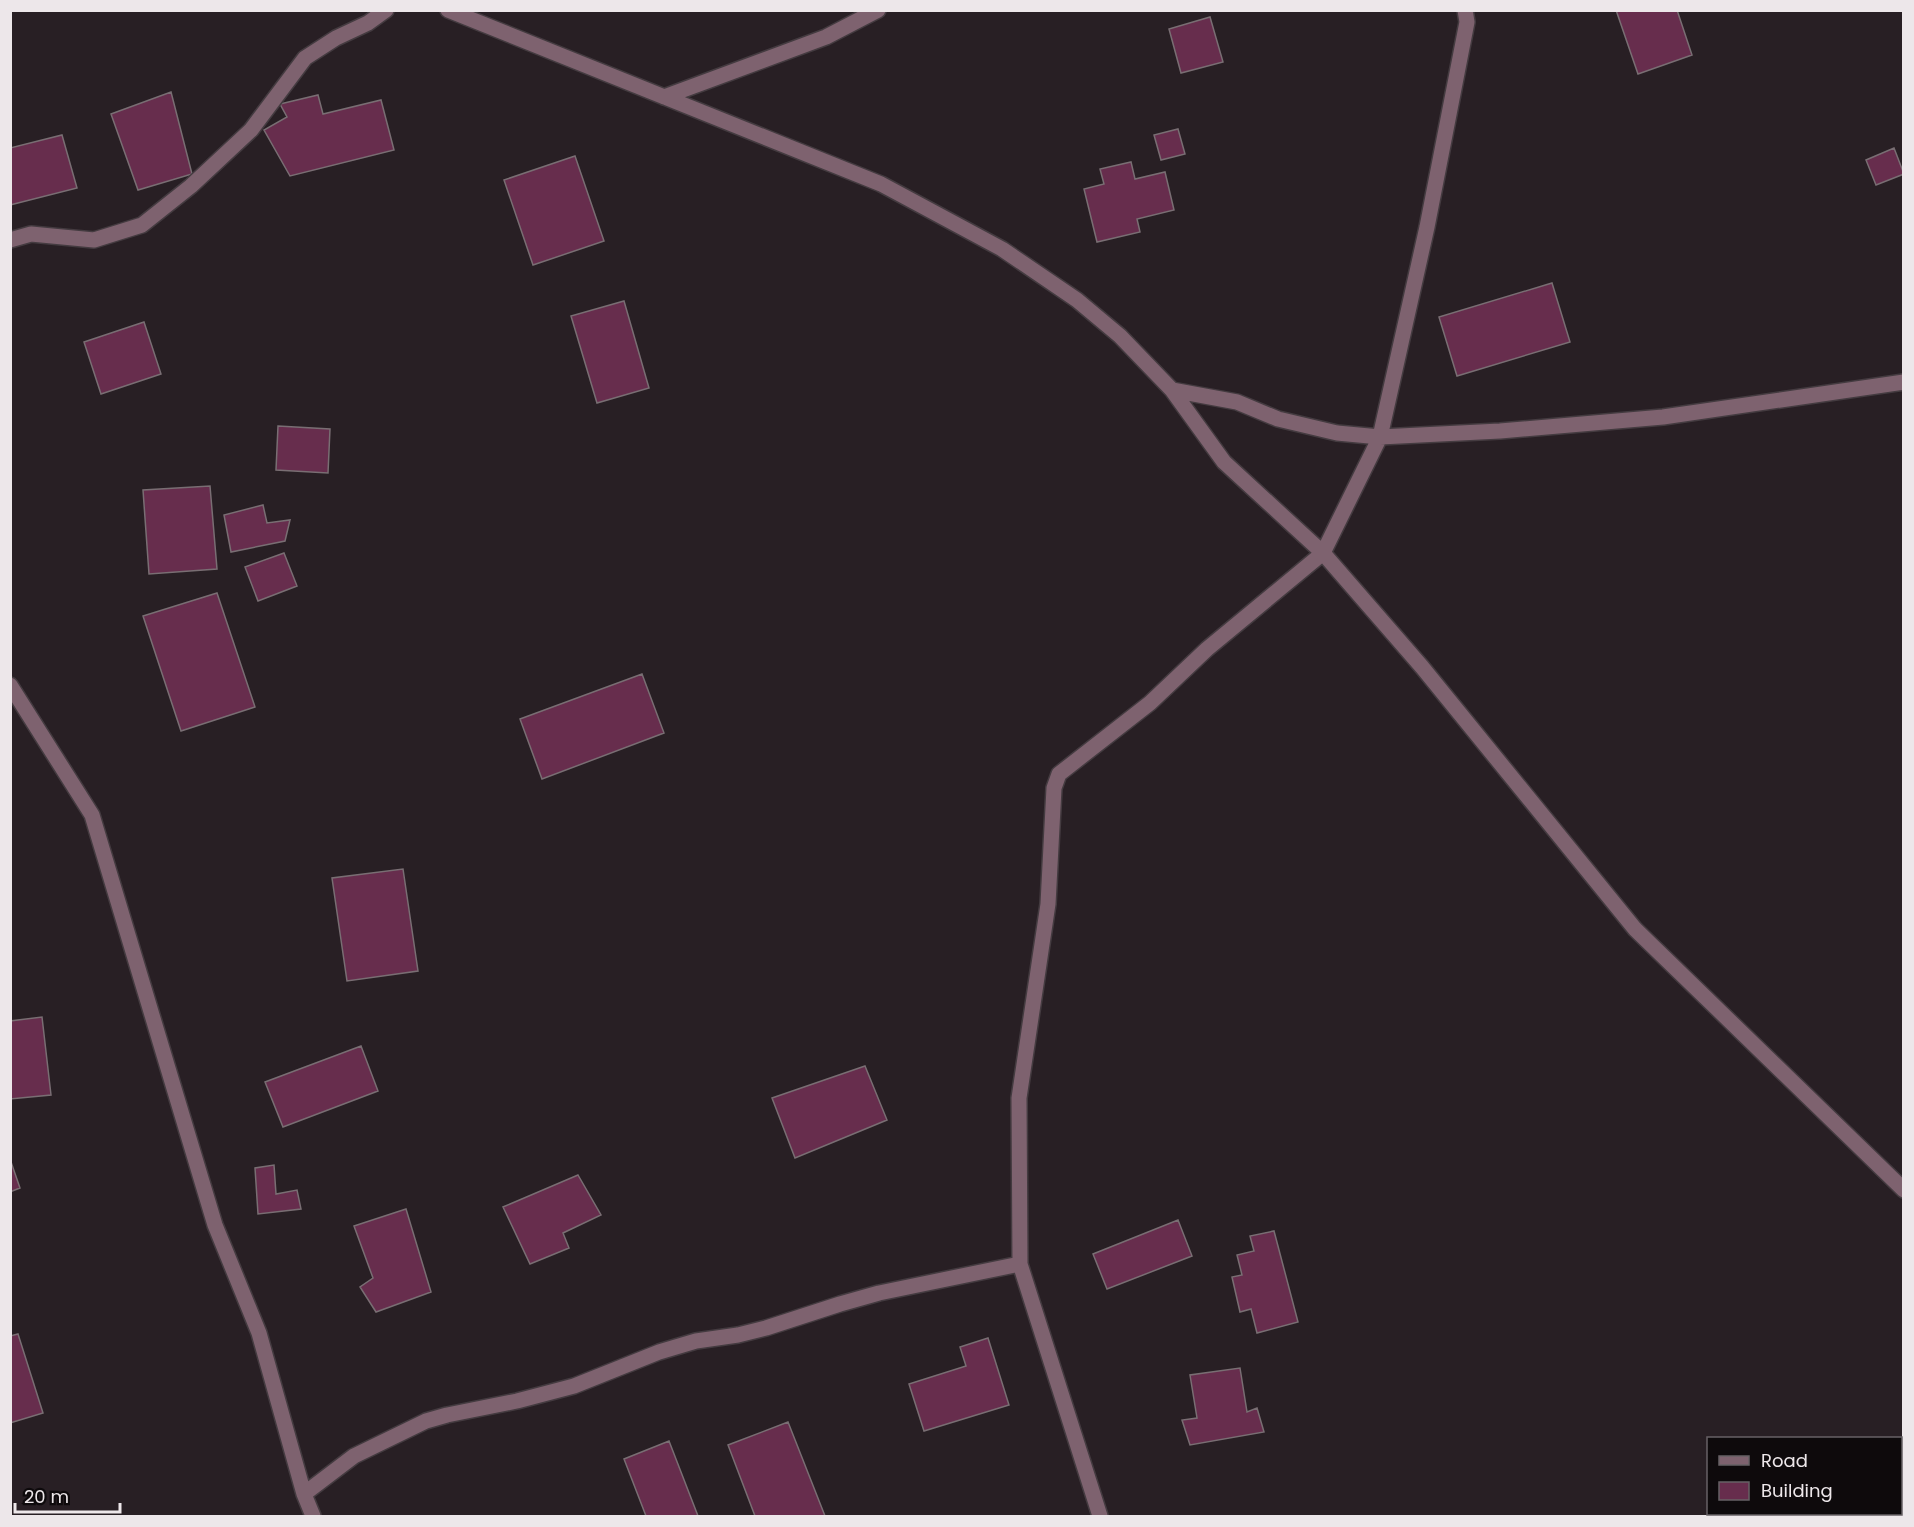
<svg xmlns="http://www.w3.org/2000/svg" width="1914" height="1527" font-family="Poppins,sans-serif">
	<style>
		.building { fill: #672d4d; stroke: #796e73; stroke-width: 1.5 }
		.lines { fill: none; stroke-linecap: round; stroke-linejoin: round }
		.minor-casing { stroke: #443b40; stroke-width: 18 }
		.minor { stroke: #7e626f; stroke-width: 15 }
	</style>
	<rect width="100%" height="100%" fill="#281f24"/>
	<path class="building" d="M 1616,10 L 1677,10 L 1692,55 L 1638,74 Z
		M 1210,17 L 1223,62 L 1181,73 L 1169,29 Z
		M 171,92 L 192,174 L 138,190 L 111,114 Z
		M 318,95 L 323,114 L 381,100 L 394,150 L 290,176 L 264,130 L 287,117 L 280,104 Z
		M 1178,129 L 1185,154 L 1161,160 L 1154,135 Z
		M 62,135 L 77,188 L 10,205 L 10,148 Z
		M 1894,148 L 1904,174 L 1876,185 L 1866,160 Z
		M 575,156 L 604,241 L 533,265 L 504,180 Z
		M 1131,162 L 1135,179 L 1165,172 L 1174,210 L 1137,219 L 1140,232 L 1097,242 L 1084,189 L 1104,184 L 1100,169 Z
		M 1552,283 L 1570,342 L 1457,376 L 1439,317 Z
		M 624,301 L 649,388 L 597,403 L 571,316 Z
		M 144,322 L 161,374 L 101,394 L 84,342 Z
		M 278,426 L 330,429 L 328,473 L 276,470 Z
		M 210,486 L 217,569 L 149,574 L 143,490 Z
		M 263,505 L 267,523 L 290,520 L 285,541 L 231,552 L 224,515 Z
		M 284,553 L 297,586 L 258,601 L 245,567 Z
		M 217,593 L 255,707 L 181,731 L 143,616 Z
		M 642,674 L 664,733 L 542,779 L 520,719 Z
		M 403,869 L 418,971 L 347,981 L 332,878 Z
		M 42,1017 L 51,1095 L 10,1099 L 10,1021 Z
		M 361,1046 L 378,1091 L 283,1127 L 265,1082 Z
		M 865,1066 L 887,1120 L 795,1158 L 772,1098 Z
		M 10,1159 L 20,1188 L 10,1192 Z
		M 274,1165 L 276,1194 L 297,1190 L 301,1209 L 258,1214 L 255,1168 Z
		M 578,1175 L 601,1215 L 563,1233 L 569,1248 L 530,1264 L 503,1207 Z
		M 406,1209 L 431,1292 L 376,1312 L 360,1287 L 373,1278 L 354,1226 Z
		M 1178,1220 L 1192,1256 L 1107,1289 L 1093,1254 Z
		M 1274,1231 L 1298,1322 L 1257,1333 L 1251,1309 L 1240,1312 L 1232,1277 L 1242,1275 L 1237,1255 L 1254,1251 L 1250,1236 Z
		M 18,1334 L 43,1413 L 10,1423 L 10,1336 Z
		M 988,1338 L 1009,1405 L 924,1431 L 909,1384 L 966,1366 L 960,1347 Z
		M 1240,1368 L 1247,1412 L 1257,1408 L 1264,1432 L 1190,1445 L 1182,1420 L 1197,1418 L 1190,1375 Z
		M 788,1422 L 825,1516 L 755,1516 L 728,1445 Z
		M 669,1441 L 698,1516 L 646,1516 L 624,1459 Z"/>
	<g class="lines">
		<g class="minor-casing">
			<path id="minor" d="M 448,10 L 881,184 L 1002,249 L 1077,300 L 1120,336 L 1172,390 L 1237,402 L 1278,419 L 1337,433 L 1380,437 L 1500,431 L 1663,417 L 1904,382
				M 664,97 L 826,37 L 878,10
				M 10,240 L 31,234 L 94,240 L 142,225 L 191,186 L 251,130 L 305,58 L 336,38 L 368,23 L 386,10
				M 1172,390 L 1224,462 L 1323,553 L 1422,667 L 1635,929 L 1904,1190
				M 10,685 L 92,815 L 215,1225 L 259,1333 L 304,1494 L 313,1516
				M 304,1494 L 354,1456 L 426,1421 L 447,1415 L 517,1401 L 574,1386 L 659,1352 L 696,1341 L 738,1335 L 766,1328 L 840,1304 L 879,1293 L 1020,1264
				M 1100,1516 L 1020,1264 L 1019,1098 L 1048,904 L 1054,788 L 1059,774 L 1150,703 L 1207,649 L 1323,553 L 1380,437 L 1427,227 L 1467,22 L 1465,10"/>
		</g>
		<use href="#minor" class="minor"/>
	</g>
	<rect width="1914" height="1527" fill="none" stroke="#ede7ea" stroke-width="24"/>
	<rect x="1707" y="1437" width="195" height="78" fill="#0e0a0c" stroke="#676265" stroke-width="1.5"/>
	<rect x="1719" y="1456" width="30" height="9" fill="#7e626f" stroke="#676265" stroke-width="1.5"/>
	<text x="1761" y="1467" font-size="18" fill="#ede7ea">Road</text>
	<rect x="1719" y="1482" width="30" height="18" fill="#672d4d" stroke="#676265" stroke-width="1.5"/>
	<text x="1761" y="1497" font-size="18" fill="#ede7ea">Building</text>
	<path d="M15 1503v9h105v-9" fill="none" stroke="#ede7ea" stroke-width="3"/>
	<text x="24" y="1503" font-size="18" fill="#ede7ea" stroke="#0e0a0c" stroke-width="4.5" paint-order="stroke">20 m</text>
</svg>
